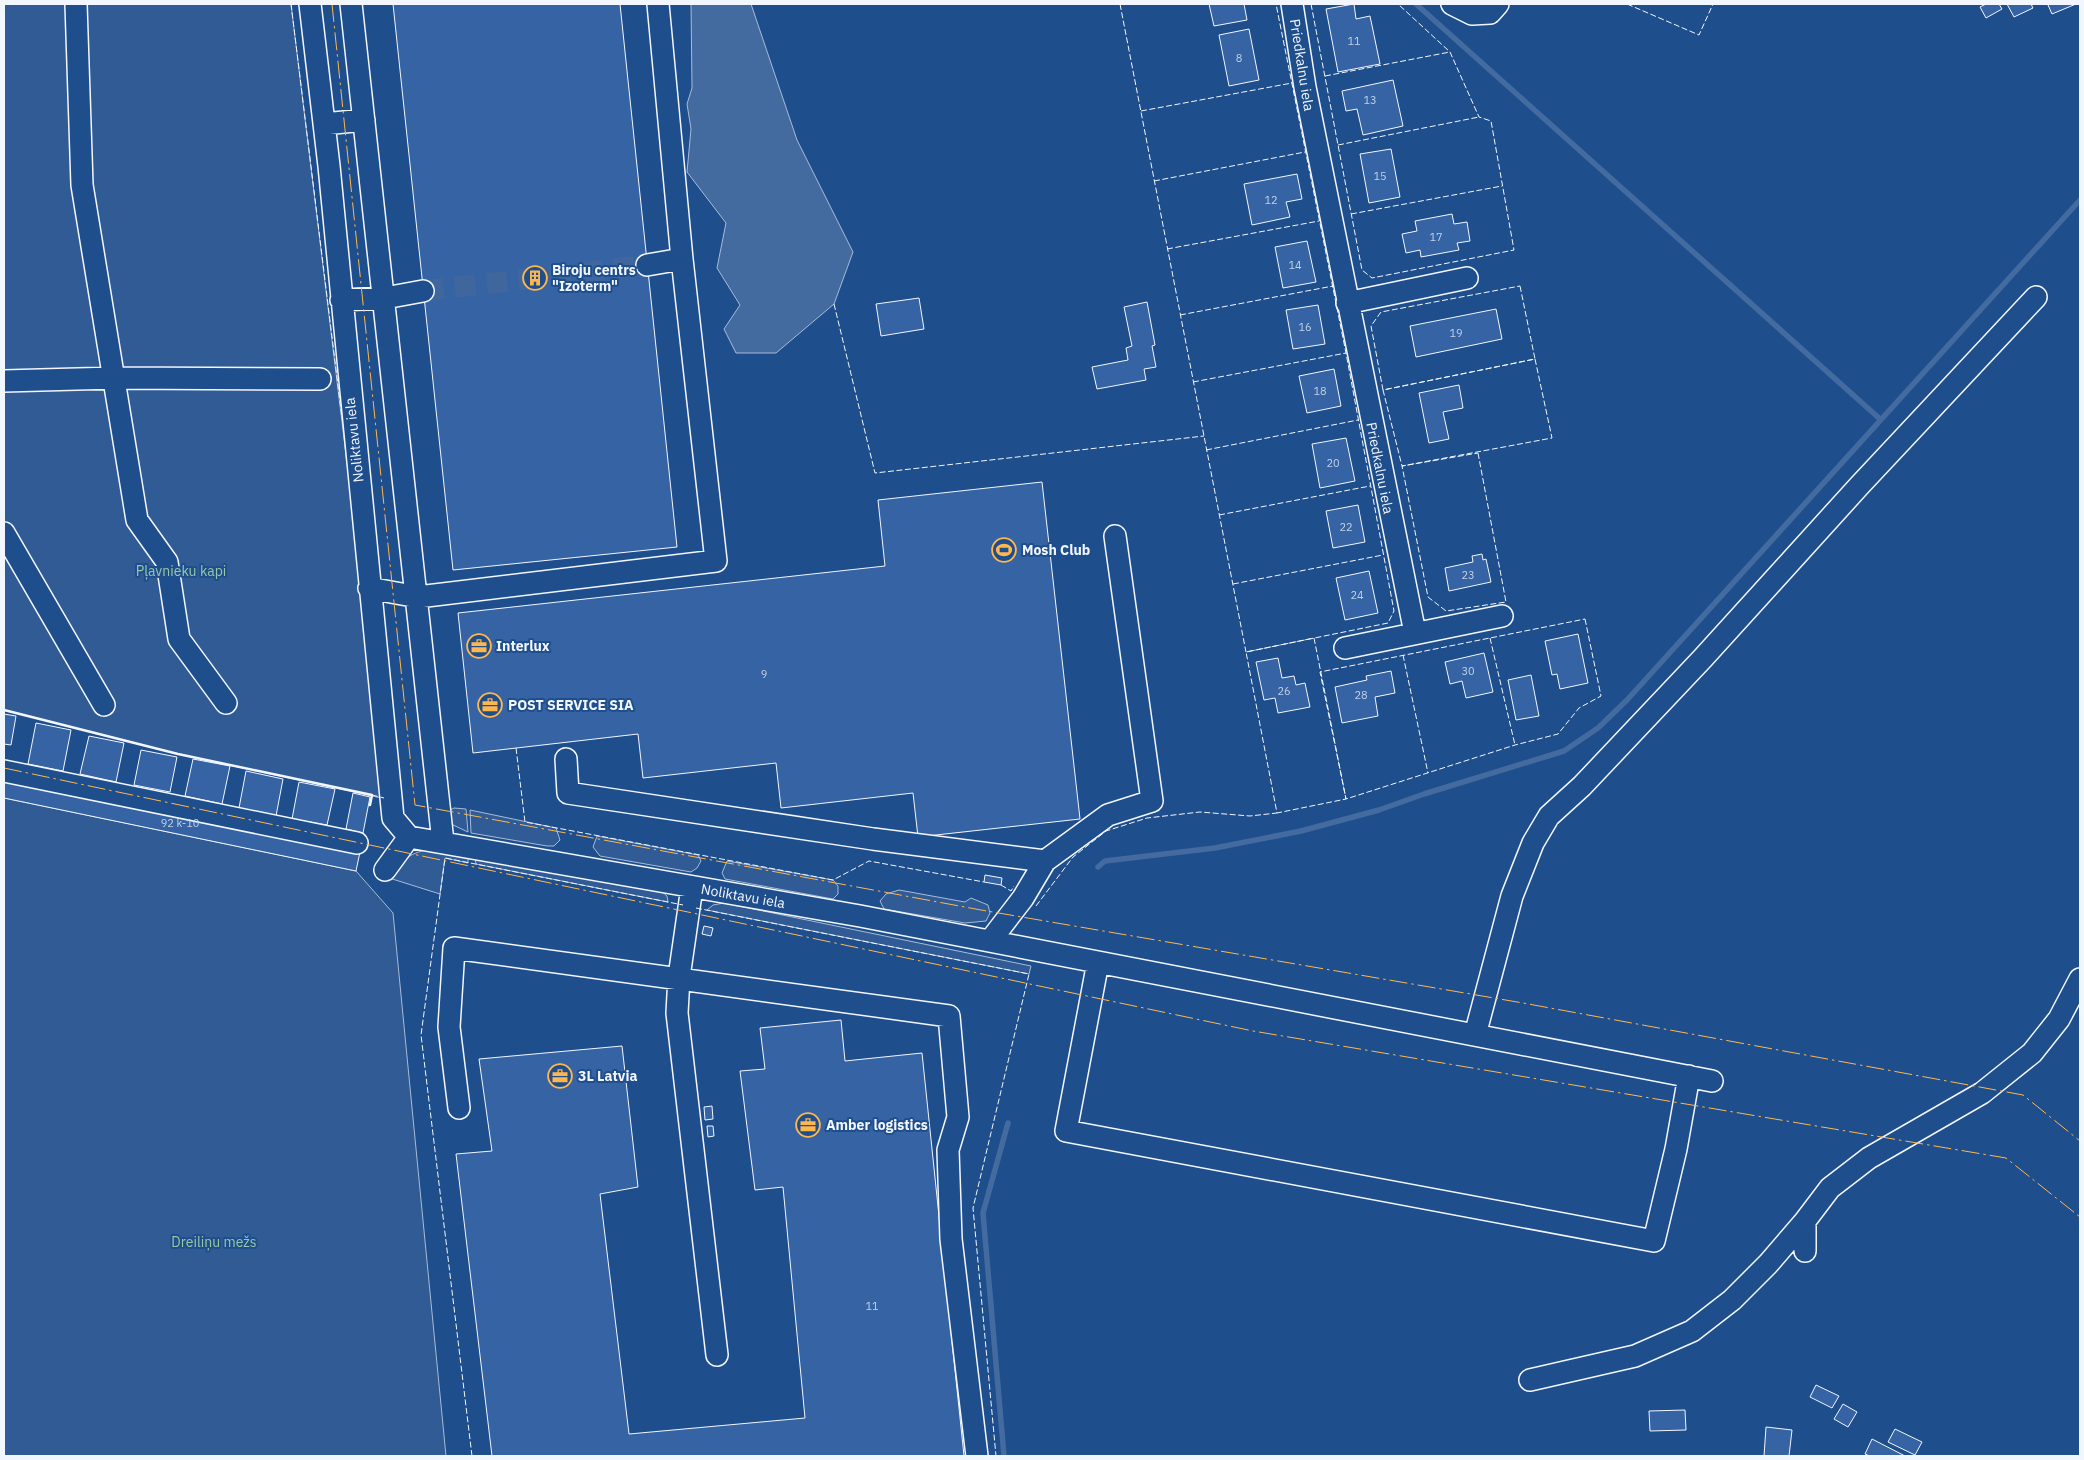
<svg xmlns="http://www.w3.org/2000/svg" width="2084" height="1460" font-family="'IBM Plex Sans',sans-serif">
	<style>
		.green { fill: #305b95; stroke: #a8bbd7 }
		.water { fill: #446ba0; stroke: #a8bbd7 }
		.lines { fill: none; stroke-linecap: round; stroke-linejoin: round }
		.stream { stroke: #446ba0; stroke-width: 5.5 }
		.building { fill: #3563a3; stroke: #f2f6ff }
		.minor-tunnel { stroke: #3f679d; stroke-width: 21; stroke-dasharray: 21 11; stroke-linecap: butt }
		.minor-casing { stroke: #f2f6ff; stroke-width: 24 }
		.minor { stroke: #1f4e8c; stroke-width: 21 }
		.fence { stroke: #f2f6ff; stroke-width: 1; stroke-dasharray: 6 2.5; stroke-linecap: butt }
		.wall { stroke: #f2f6ff; stroke-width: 2.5 }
		.power { stroke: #ffb74d; stroke-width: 1; stroke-dasharray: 18 4 2.5 4; stroke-linecap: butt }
		.labels { text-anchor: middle; stroke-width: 4; stroke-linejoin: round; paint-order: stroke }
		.number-label { font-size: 11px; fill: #c3d1e8 }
		.street-label { font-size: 14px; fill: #f2f6ff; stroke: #1f4e8c }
		.poi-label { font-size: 14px; font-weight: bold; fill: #f2f6ff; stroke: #1f4e8c; text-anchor: start }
		.park-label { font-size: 14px; fill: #97c8a6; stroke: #1f4e8c }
	</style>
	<rect width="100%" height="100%" fill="#1f4e8c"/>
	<path class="green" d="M 4,4 L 291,4 L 382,750 L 386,799 L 178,754 L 4,710 Z
		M 4,798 L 356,871 L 393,913 L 446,1456 L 4,1456 Z
		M 454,808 L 466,809 L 468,832 L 451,824 L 450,810 Z
		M 470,810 L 556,828 L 560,840 L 554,846 L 547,846 L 471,833 Z
		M 597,836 L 698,855 L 701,861 L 697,868 L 691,872 L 600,856 L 593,847 Z
		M 434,849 L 468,857 L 468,863 L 445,858 L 440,894 L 386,877 C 402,861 410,851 434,849 Z
		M 475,857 L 660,890 L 667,896 L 668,902 L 476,864 Z
		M 727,861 L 833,880 L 838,886 L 838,894 L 833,899 L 725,879 L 722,873 Z
		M 899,890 L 965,902 L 971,898 L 988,905 L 990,913 L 986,921 L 965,923 L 884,909 L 880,901 L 886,894 Z
		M 724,903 L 1031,966 L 1029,974 L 707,910 L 713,905 Z"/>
	<path class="water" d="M 691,4 L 751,4 L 797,140 L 853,252 L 834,304 L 776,353 L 736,353 L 724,329 L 740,305 L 717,268 L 726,223 L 687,172 L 691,129 L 687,104 L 692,88 Z"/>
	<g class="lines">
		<path class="stream" d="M 1416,4 L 1880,419
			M 1098,867 L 1105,861 L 1215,848 L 1301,831 L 1379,810 L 1424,794 L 1564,751 L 1598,728 L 1627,700 L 2080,200
			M 1004,1456 L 983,1213 L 1008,1123"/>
	</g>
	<path class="building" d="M 393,4 L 620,4 L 677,547 L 453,570 Z
		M 1209,4 L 1244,4 L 1247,20 L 1214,26 Z
		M 1354,4 L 1356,19 L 1370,16 L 1380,64 L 1338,72 L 1326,9 Z
		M 1986,4 L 1999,4 L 2002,9 L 1986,18 L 1980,7 Z
		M 2007,4 L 2031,4 L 2033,8 L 2014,17 Z
		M 2050,4 L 2076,4 L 2052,14 L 2048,5 Z
		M 1249,29 L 1259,80 L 1229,86 L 1219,35 Z
		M 1393,80 L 1403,126 L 1363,135 L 1357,109 L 1346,111 L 1342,91 Z
		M 1391,149 L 1400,197 L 1369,203 L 1360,154 Z
		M 1297,174 L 1302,199 L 1286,202 L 1290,217 L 1252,225 L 1244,184 Z
		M 1452,214 L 1454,224 L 1467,222 L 1470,241 L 1457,243 L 1459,250 L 1421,257 L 1420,250 L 1406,253 L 1402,234 L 1417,231 L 1415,221 Z
		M 1307,241 L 1316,282 L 1283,288 L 1275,247 Z
		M 919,298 L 924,329 L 881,336 L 876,304 Z
		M 1147,302 L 1155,345 L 1152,346 L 1156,367 L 1144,369 L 1146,380 L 1097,389 L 1092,367 L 1128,360 L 1126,348 L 1132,346 L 1124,307 Z
		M 1318,305 L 1325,344 L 1293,349 L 1286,310 Z
		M 1496,309 L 1502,339 L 1416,357 L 1410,326 Z
		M 1334,369 L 1341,406 L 1307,413 L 1299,376 Z
		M 1459,385 L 1463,408 L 1443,412 L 1449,439 L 1429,443 L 1419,393 Z
		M 1346,438 L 1355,481 L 1320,488 L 1312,444 Z
		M 1042,482 L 1080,819 L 918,837 L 913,793 L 781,808 L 776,763 L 643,778 L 638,734 L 473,753 L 458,613 L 885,566 L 878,500 Z
		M 1358,505 L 1365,542 L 1333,548 L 1326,511 Z
		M 1482,554 L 1483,560 L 1486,559 L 1491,582 L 1449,591 L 1445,568 L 1473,562 L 1472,556 Z
		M 1369,571 L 1378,613 L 1345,620 L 1336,578 Z
		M 1578,634 L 1588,683 L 1560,689 L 1557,674 L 1552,675 L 1545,641 Z
		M 1484,653 L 1493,692 L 1466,698 L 1462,681 L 1450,684 L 1445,662 Z
		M 1278,658 L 1282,678 L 1294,676 L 1296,685 L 1305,683 L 1310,707 L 1278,713 L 1275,698 L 1264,700 L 1256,662 Z
		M 1391,671 L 1395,693 L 1375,697 L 1378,716 L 1342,723 L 1335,687 L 1367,680 L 1366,676 Z
		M 1531,675 L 1539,716 L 1516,720 L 1508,680 Z
		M 4,714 L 16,716 L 11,745 L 4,744 Z
		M 36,723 L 71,730 L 63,771 L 28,764 Z
		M 89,736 L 124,743 L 116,782 L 80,774 Z
		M 141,750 L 177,757 L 170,792 L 134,785 Z
		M 193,759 L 230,766 L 222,804 L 185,796 Z
		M 246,771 L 283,779 L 276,816 L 239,808 Z
		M 4,775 L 361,847 L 356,871 L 4,798 Z
		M 299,782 L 335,789 L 327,825 L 292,819 Z
		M 353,793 L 370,797 L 363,833 L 346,829 Z
		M 985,875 L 1002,878 L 1001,885 L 984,882 Z
		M 704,926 L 713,928 L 711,936 L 702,934 Z
		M 841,1020 L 845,1061 L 922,1053 L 964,1456 L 492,1456 L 456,1154 L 492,1151 L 479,1059 L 622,1046 L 638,1187 L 600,1194 L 629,1434 L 805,1418 L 783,1187 L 755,1190 L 740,1071 L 765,1069 L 760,1028 Z
		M 712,1106 L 713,1119 L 705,1120 L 704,1107 Z
		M 707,1126 L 713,1126 L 714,1136 L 708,1137 Z
		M 1816,1385 L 1839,1396 L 1832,1408 L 1810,1397 Z
		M 1843,1404 L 1857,1412 L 1848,1427 L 1834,1419 Z
		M 1685,1410 L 1686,1430 L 1650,1431 L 1649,1411 Z
		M 1766,1427 L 1792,1430 L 1789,1456 L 1764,1456 Z
		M 1895,1429 L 1922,1442 L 1915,1455 L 1888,1442 Z
		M 1872,1439 L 1905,1456 L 1870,1456 L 1865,1454 Z"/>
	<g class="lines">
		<path class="minor-tunnel" d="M 423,291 L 647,265"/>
		<g class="minor-casing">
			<path id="minor" d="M 76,4 L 82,185 L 137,520 L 167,562 L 179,639 L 226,703
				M 310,4 L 329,166 L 393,818 L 409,837 L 860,916 L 1712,1081
				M 351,4 L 443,842
				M 1292,4 L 1305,87 L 1415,633
				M 1452,4 L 1472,14 L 1490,13 L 1498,4
				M 324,124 L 364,120
				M 647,265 L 682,259
				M 341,300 L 385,298 L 423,291
				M 1347,303 L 1467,278
				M 4,381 L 114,378 L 320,379
				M 4,533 L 104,705
				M 369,588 L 418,597 L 716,561 L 682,259 L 658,4
				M 1345,648 L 1502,616
				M 566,759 L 568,793 L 873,839 L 1045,861
				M 4,771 L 357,843
				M 385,870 L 409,837
				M 692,887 L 679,977 L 677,1013 L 717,1355
				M 990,941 L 1023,898 L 1045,861 L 1108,815 L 1152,801 L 1115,536
				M 1098,962 L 1066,1131 L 1654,1241 L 1676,1149 L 1689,1076
				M 1475,1035 L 1512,896 L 1533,843 L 1549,816 L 1582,786 L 1703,658 L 1859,486 L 2036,297
				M 459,1108 L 449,1027 L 454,948 L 949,1016 L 958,1117 L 948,1150 L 951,1239 L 977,1456
				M 1805,1251 L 1805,1221 L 1830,1188 L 1869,1158 L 1982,1093 L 2032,1053 L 2059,1019 L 2080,979
				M 1530,1380 L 1635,1356 L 1692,1331 L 1732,1300 L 1768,1264 L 1805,1221"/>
		</g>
		<use href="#minor" class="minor"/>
		<path class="fence" d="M 291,4 L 342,418
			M 1120,4 L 1246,652 L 1388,623 L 1394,611 L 1346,353 L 1276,4
			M 1311,4 L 1362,270 L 1372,278 L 1514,250 L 1491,121 L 1479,117 L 1450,52 L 1398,4
			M 1627,4 L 1699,35 L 1713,4
			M 1325,76 L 1450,52
			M 1141,111 L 1292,83
			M 1338,145 L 1479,117
			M 1154,181 L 1305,152
			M 1351,214 L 1502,186
			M 1167,249 L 1319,221
			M 1520,286 L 1535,359 L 1383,390 L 1371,326 L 1381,312 Z
			M 834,304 L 875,473 L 1204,436
			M 1180,315 L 1333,286
			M 1535,359 L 1552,438 L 1402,466 L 1383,390 Z
			M 1193,382 L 1346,353
			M 1206,450 L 1358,420
			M 1478,453 L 1506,602 L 1446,611 L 1428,597 L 1402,466 Z
			M 1219,515 L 1370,486
			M 1233,584 L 1383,555
			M 1585,619 L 1601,696 L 1579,708 L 1558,734 L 1515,745 L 1346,799 L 1320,672 Z
			M 1314,638 L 1346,799 L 1277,813 L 1246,652 Z
			M 1490,638 L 1515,745
			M 1403,655 L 1428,773
			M 516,748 L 525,822 L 833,880 L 869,861 L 984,882
			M 372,795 L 384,798
			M 1001,885 L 1011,891 L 1014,886
			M 1036,906 L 1073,857 L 1106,831 L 1147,818 L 1200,812 L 1250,816 L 1277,813
			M 696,908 L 1029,974 L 973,1208 L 996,1456
			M 472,1456 L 421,1035 L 445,858 L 683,905"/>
		<path class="wall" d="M 4,710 L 178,754 L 372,795 L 370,805"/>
		<path class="power" d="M 332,4 L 415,805 L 981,910 L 1523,1003 L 2023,1095 L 2080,1141
			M 4,768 L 1253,1031 L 2006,1158 L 2080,1217"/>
	</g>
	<defs>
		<g id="building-ring" transform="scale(1.25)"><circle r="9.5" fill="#1f4e8c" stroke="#ffb74d" stroke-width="1.5"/><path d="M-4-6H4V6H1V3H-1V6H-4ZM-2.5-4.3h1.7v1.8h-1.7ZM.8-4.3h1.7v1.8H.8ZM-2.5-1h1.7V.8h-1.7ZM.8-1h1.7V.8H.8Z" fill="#ffb74d"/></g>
		<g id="stadium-ring" transform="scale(1.25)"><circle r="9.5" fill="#1f4e8c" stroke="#ffb74d" stroke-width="1.5"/><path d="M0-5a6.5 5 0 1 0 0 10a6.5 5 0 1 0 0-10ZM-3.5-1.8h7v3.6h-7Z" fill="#ffb74d"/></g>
		<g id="office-ring" transform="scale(1.25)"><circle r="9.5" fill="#1f4e8c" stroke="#ffb74d" stroke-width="1.5"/><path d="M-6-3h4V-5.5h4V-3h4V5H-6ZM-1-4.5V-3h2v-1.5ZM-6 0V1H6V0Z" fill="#ffb74d"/></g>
	</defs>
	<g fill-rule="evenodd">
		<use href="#building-ring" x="535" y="278"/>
		<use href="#stadium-ring" x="1004" y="550"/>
		<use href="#office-ring" x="479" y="646"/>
		<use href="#office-ring" x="490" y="705"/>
		<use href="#office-ring" x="560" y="1076"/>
		<use href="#office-ring" x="808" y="1125"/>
	</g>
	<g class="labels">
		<g class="number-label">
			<text x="1354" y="45">11</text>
			<text x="1239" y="62">8</text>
			<text x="1370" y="104">13</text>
			<text x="1380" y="180">15</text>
			<text x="1271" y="204">12</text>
			<text x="1436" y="241">17</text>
			<text x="1295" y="269">14</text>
			<text x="1305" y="331">16</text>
			<text x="1456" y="337">19</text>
			<text x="1320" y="395">18</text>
			<text x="1333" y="467">20</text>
			<text x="1346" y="531">22</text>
			<text x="1468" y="579">23</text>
			<text x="1357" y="599">24</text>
			<text x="1468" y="675">30</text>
			<text x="764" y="678">9</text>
			<text x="1284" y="695">26</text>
			<text x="1361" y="699">28</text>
			<text x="180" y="827">92 k-10</text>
			<text x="872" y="1310">11</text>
		</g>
		<g class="street-label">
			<text transform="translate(1302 65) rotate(81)" y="5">Priedkalnu iela</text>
			<text transform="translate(354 440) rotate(-96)" y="5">Noliktavu iela</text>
			<text transform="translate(1380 468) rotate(79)" y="5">Priedkalnu iela</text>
			<text transform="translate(743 896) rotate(10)" y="5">Noliktavu iela</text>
		</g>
		<g class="poi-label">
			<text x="552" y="275">Biroju centrs<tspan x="552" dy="16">"Izoterm"</tspan></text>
			<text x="1022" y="555">Mosh Club</text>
			<text x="496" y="651">Interlux</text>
			<text x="508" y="710">POST SERVICE SIA</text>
			<text x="578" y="1081">3L Latvia</text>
			<text x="826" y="1130">Amber logistics</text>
		</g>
		<g class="park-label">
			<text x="181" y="576">Pļavnieku kapi</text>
			<text x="214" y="1247">Dreiliņu mežs</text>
		</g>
	</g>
	<rect width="2084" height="1460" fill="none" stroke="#f2f6ff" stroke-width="10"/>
</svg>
